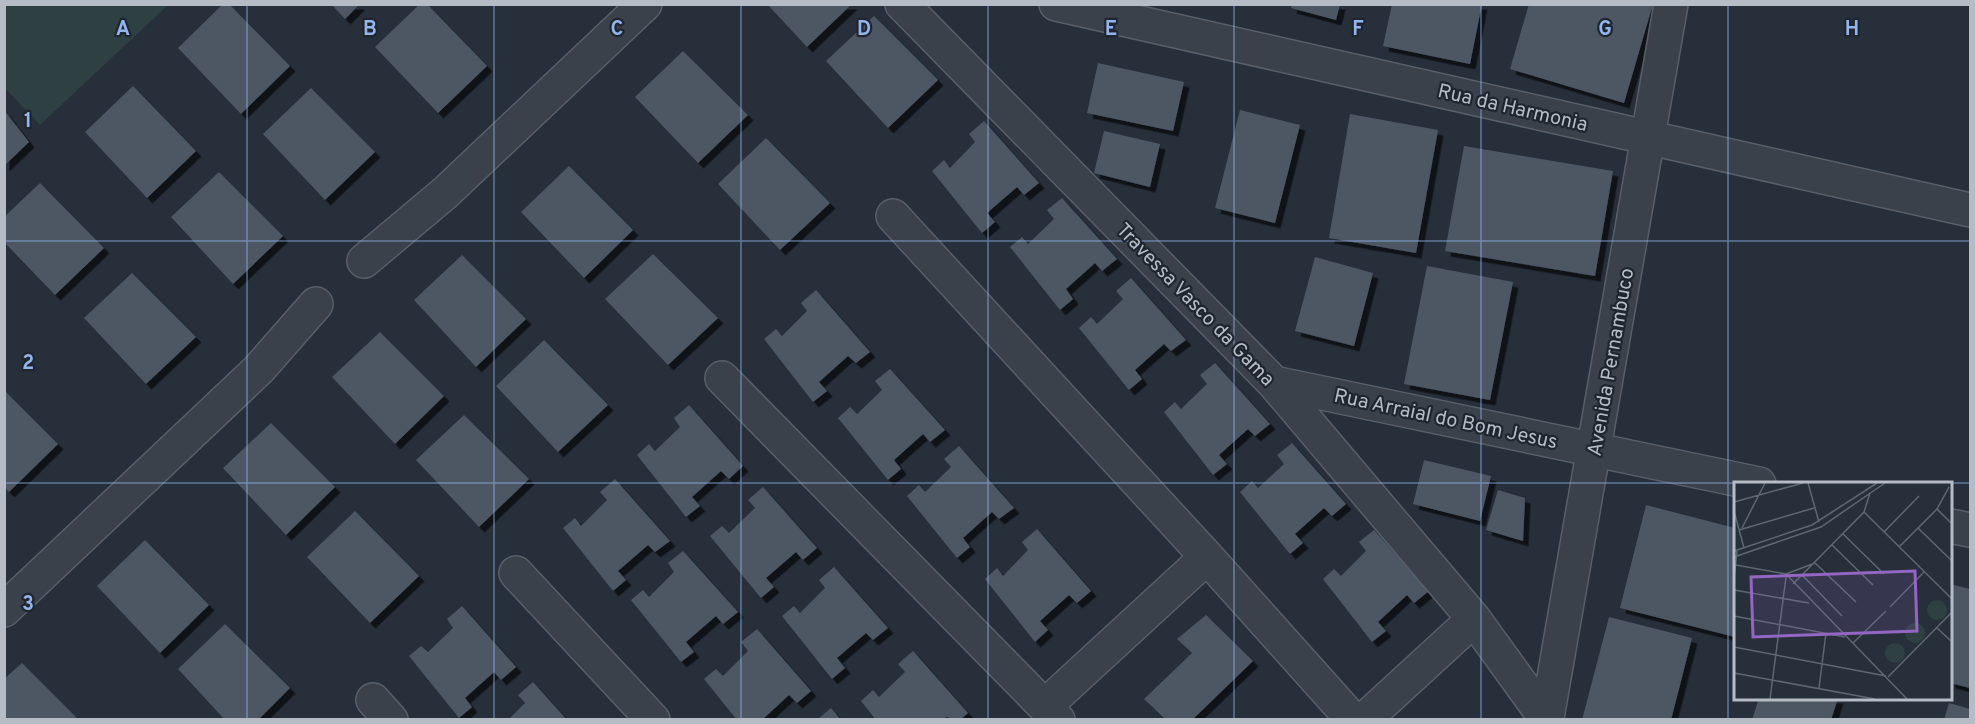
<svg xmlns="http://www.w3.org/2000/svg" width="1975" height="724" font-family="Overpass,sans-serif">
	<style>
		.green { fill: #2e4041 }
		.building { fill: #4d5663; filter: url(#shadow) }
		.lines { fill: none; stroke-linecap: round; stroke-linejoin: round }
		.street-casing { stroke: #585f69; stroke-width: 36 }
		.street { stroke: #3a414b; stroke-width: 33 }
		.grid { fill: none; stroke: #94b5ec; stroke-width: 1.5; stroke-opacity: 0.55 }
		.labels { text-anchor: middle; stroke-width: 4.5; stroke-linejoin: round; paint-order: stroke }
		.street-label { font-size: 20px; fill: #b5bcc6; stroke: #1f2630 }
		.inset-road { fill: none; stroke: #5f6772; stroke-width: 1.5 }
		.view { fill: #9266c2; fill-opacity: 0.15; stroke: #9266c2; stroke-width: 3 }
		.inset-edge { fill: none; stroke: #b5bcc6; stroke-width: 3 }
		.grid-label { font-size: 20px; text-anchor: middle; font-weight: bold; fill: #94b5ec; stroke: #1f2630; stroke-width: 4.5; stroke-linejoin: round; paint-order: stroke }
	</style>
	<defs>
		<filter id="shadow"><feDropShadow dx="5.5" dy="5.5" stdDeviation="0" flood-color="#0009"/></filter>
	</defs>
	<rect width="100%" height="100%" fill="#262f3a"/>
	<path class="green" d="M 5,4 L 168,4 L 168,5 L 40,125 L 5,88 Z"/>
	<path class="building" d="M 223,4 L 229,4 L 290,66 L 241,114 L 178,48 Z
		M 331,4 L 360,4 L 345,19 Z
		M 420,4 L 427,4 L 487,66 L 438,113 L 375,47 Z
		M 767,4 L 852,4 L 807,47 Z
		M 1292,4 L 1340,4 L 1336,20 L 1291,8 Z
		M 1392,4 L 1482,4 L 1470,64 L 1383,46 Z
		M 1529,4 L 1653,4 L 1624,103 L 1510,69 Z
		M 874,16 L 938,80 L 888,128 L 826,61 Z
		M 683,51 L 748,115 L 698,163 L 635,97 Z
		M 1098,63 L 1184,82 L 1173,131 L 1087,113 Z
		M 133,86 L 196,151 L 147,198 L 85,132 Z
		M 311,88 L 375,152 L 325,200 L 263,134 Z
		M 4,110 L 29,142 L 4,166 Z
		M 1240,110 L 1300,125 L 1275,223 L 1215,208 Z
		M 1350,114 L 1438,130 L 1416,253 L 1329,238 Z
		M 984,121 L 1039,183 L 1024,195 L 1017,187 L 987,213 L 995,222 L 982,233 L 932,171 L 944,160 L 950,168 L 975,142 L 969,134 Z
		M 1104,131 L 1160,144 L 1150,187 L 1094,173 Z
		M 766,138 L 830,203 L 780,250 L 718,184 Z
		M 1464,146 L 1613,171 L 1595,276 L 1445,251 Z
		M 569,166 L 633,230 L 584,278 L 521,212 Z
		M 219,172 L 283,236 L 233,284 L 171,217 Z
		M 40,183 L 104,248 L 55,295 L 4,242 L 4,217 Z
		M 1062,198 L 1117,259 L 1102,271 L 1095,263 L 1066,289 L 1073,299 L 1060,310 L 1010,247 L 1022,237 L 1028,244 L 1054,219 L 1047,210 Z
		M 653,254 L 718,318 L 668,365 L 605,299 Z
		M 462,255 L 526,319 L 476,367 L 414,300 Z
		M 1315,257 L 1373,273 L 1354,346 L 1295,331 Z
		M 1427,266 L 1513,282 L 1490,400 L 1404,384 Z
		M 132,273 L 196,337 L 146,384 L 84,318 Z
		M 1131,278 L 1186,340 L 1171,351 L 1164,344 L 1135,370 L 1142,379 L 1129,390 L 1079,328 L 1091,317 L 1097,324 L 1123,299 L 1116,291 Z
		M 816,290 L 870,352 L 856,363 L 848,356 L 819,382 L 827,391 L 813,402 L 764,339 L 776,329 L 782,336 L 807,311 L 801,303 Z
		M 380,332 L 444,396 L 395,444 L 332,377 Z
		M 544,340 L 608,405 L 558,452 L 496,386 Z
		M 1215,363 L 1270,424 L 1255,436 L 1248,429 L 1219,455 L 1227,464 L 1213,475 L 1164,412 L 1175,402 L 1181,409 L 1207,384 L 1200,375 Z
		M 890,369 L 945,430 L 930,442 L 923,434 L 894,460 L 901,469 L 888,480 L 838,418 L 850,407 L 857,414 L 882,390 L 875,381 Z
		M 4,390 L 58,444 L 9,492 L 4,487 Z
		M 689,405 L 743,466 L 729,479 L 721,471 L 692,497 L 700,506 L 686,517 L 637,455 L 649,444 L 655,451 L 680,427 L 674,418 Z
		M 464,415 L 529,479 L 479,527 L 416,460 Z
		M 271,423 L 335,487 L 286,535 L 223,468 Z
		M 1292,443 L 1346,504 L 1332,516 L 1324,508 L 1295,534 L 1303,543 L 1290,554 L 1240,492 L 1252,481 L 1258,488 L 1284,464 L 1277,455 Z
		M 959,446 L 1014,508 L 999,519 L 992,512 L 963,538 L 970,547 L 957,558 L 907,496 L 919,485 L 925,492 L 951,467 L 944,459 Z
		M 1424,460 L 1491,476 L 1480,521 L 1413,504 Z
		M 615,479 L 670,541 L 655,552 L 648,545 L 618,571 L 626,580 L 613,591 L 563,528 L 575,518 L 581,526 L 607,500 L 600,492 Z
		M 763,487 L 817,548 L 803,560 L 796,552 L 766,578 L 774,587 L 761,598 L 710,536 L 722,526 L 729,533 L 755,508 L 748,500 Z
		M 1498,490 L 1525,498 L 1523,541 L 1486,530 Z
		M 1646,505 L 1735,528 L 1735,637 L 1620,608 Z
		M 355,511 L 419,576 L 370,623 L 307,557 Z
		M 1037,529 L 1091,591 L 1077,603 L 1069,595 L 1040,621 L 1048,630 L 1035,642 L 985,579 L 997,568 L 1003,576 L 1028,550 L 1022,542 Z
		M 1374,530 L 1429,591 L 1414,603 L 1407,595 L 1378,622 L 1386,631 L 1372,642 L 1323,579 L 1334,569 L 1341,576 L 1366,551 L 1359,542 Z
		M 145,540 L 209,605 L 160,653 L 97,586 Z
		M 683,551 L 738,612 L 723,624 L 716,616 L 686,642 L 694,652 L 681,662 L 631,600 L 643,590 L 649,597 L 674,572 L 668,563 Z
		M 834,567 L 888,628 L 873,640 L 866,633 L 837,658 L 845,668 L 832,679 L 782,616 L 794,606 L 800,613 L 825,588 L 819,580 Z
		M 1950,584 L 1970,589 L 1970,688 L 1950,683 Z
		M 462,606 L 516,667 L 501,680 L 494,672 L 465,698 L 472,707 L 459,718 L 409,656 L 421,646 L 428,652 L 453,628 L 447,619 Z
		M 1206,615 L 1253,661 L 1192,720 L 1166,720 L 1144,699 L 1192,653 L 1177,639 Z
		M 1609,617 L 1692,638 L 1671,720 L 1582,720 Z
		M 225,624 L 290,688 L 258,720 L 225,720 L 178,669 Z
		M 757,629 L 811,691 L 797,703 L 789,695 L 762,720 L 737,720 L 704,679 L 716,669 L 723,676 L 748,651 L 741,642 Z
		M 913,651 L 968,713 L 960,720 L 946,717 L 943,720 L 876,720 L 861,701 L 873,690 L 879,697 L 905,672 L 898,664 Z
		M 22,663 L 79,720 L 4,720 L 4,679 Z
		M 533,682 L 567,720 L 508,720 L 525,703 L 518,695 Z
		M 1759,698 L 1838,698 L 1831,720 L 1752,720 Z
		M 1949,703 L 1970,709 L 1970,720 L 1944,720 Z
		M 831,708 L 841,720 L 817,720 Z"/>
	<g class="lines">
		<g class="street-casing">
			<path id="street" d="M 902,4 L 1274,383 L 1474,619 L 1547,720
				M 1056,4 L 1970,210
				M 893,216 L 1207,557 L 1353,720
				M 364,261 L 445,193 L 645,4
				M 722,378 L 1058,720
				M 1274,383 L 1759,484
				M 1950,526 L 1970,530
				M 516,573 L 653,720
				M 4,610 L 258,370 L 316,304
				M 373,700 L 391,720
				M 1045,706 L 1207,557
				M 1547,718 L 1671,4
				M 1364,720 L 1474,619"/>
		</g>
		<use href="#street" class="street"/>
	</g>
	<path class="grid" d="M 247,4 L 247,720M 494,4 L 494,720M 741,4 L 741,720M 988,4 L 988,720M 1234,4 L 1234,720M 1481,4 L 1481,720M 1728,4 L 1728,720M 4,241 L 1970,241M 4,483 L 1970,483"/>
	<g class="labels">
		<g class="street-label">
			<text transform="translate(1513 107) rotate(13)" y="7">Rua da Harmonia</text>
			<text transform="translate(1196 304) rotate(46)" y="7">Travessa Vasco da Gama</text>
			<text transform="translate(1610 362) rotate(-80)" y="7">Avenida Pernambuco</text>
			<text transform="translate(1446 418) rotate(12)" y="7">Rua Arraial do Bom Jesus</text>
		</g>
	</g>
	<g transform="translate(1734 482)">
		<rect width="218" height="218" fill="#262f3a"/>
		<path d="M193 128a10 10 0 1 1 20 0a10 10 0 1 1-20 0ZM171 151a10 10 0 1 1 20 0a10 10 0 1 1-20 0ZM151 171a10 10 0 1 1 20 0a10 10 0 1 1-20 0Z" fill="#2e4041"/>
		<path class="inset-road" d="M 74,1 L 85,40M 0,20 L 69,1M 203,27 L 218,42M 0,29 L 10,66M 130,30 L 218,117M 8,46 L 31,1M 184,46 L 218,79M 5,48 L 80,26M 150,50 L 185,14M 109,52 L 150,92M 98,63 L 139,103M 165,65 L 203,27 L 215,5M 0,69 L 78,43 L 143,1M 0,75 L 87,45 L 151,1M 81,81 L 122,120M 2,83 L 52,92M 52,92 L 173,217M 52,92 L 81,81M 68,93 L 108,134M 0,98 L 3,69M 59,102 L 130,30 L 136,11M 0,108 L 75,121M 156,125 L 190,90M 0,134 L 111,155M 203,146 L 218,160M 119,161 L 152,129M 0,165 L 152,194M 0,191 L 141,217M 154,195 L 218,130M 85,206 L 92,151M 36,217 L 52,95"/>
		<path class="view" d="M 181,89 L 183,149 L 19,155 L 17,95 Z"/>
		<rect width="218" height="218" class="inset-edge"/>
	</g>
	<g class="grid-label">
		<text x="123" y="35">A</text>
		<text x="370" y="35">B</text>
		<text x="617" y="35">C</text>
		<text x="864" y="35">D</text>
		<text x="1111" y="35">E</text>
		<text x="1358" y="35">F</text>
		<text x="1605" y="35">G</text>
		<text x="1852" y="35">H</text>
		<text x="28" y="127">1</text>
		<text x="28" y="369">2</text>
		<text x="28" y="610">3</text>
	</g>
	<rect width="1975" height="724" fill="none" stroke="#b5bcc6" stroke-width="12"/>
</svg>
